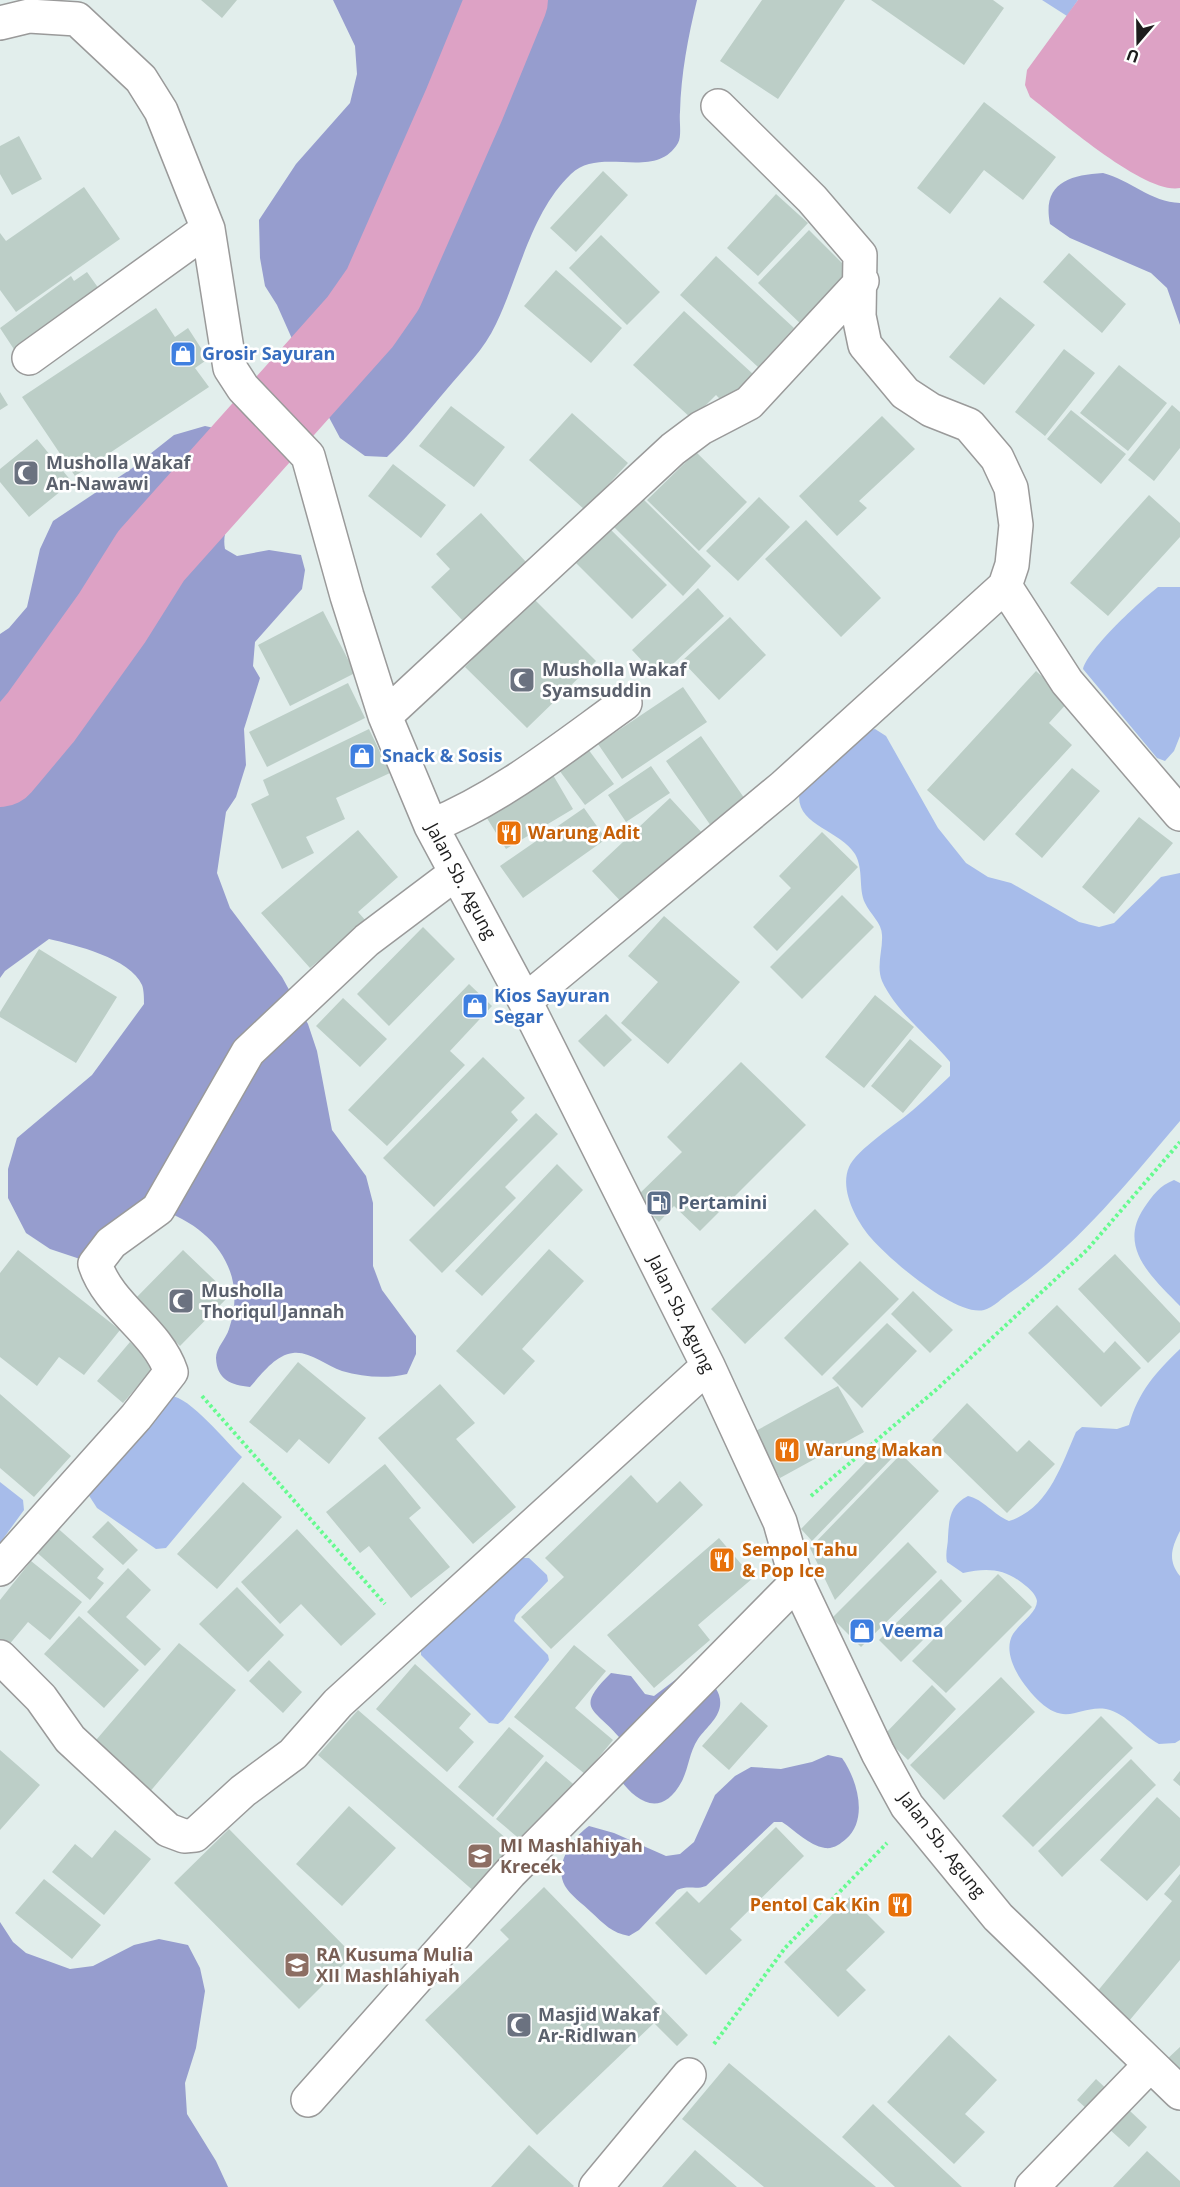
<svg xmlns="http://www.w3.org/2000/svg" width="1180" height="2187" font-family="'Open Sans',sans-serif">
	<style>
		.grass { fill: #a7bcea }
		.forest { fill: #969dce }
		.water { fill: #dda2c5 }
		.lines { fill: none; stroke-linecap: round; stroke-linejoin: round }
		.river { stroke: #dda2c5; stroke-width: 82 }
		.building { fill: #bccec7 }
		.minor-casing { stroke: #9a9a9a; stroke-width: 36 }
		.path { stroke: #66fb90; stroke-width: 4; stroke-dasharray: 3 3; stroke-linecap: butt }
		.minor { stroke: #fff; stroke-width: 33 }
		.labels { text-anchor: middle; stroke-width: 5; stroke-linejoin: round; paint-order: stroke }
		.shop-label { font-size: 18px; font-weight: bold; fill: #366cbe; stroke: #fff; text-anchor: start }
		.worship-label { font-size: 18px; font-weight: bold; fill: #5b616d; stroke: #fff; text-anchor: start }
		.food-label { font-size: 18px; font-weight: bold; fill: #c56008; stroke: #fff; text-anchor: start }
		.street-label { font-size: 18px; fill: #1d1d1d; stroke: #fff }
		.service-label { font-size: 18px; font-weight: bold; fill: #4e5e75; stroke: #fff; text-anchor: start }
		.education-label { font-size: 18px; font-weight: bold; fill: #785e54; stroke: #fff; text-anchor: start }
	</style>
	<rect width="100%" height="100%" fill="#e2eeec"/>
	<path class="grass" d="M 1042,0 L 1078,0 L 1067,16 Z
		M 1158,587 L 1180,587 L 1180,736 L 1174,751 L 1165,761 L 1157,758 L 1083,669 C 1089,648 1139,602 1158,587 Z
		M 875,729 L 886,736 L 938,828 L 966,863 L 988,877 L 1011,883 L 1079,922 L 1099,927 L 1114,923 L 1161,877 L 1180,873 L 1180,1121 C 1127,1183 1078,1245 1011,1292 C 1003,1297 993,1308 984,1310 C 956,1317 889,1259 871,1238 C 857,1222 839,1190 849,1167 C 856,1150 898,1123 913,1110 C 926,1099 938,1087 950,1076 L 950,1062 C 928,1035 896,1012 882,981 C 876,966 883,950 882,935 C 882,923 870,914 865,903 C 858,888 864,870 855,854 C 840,829 792,825 800,790 L 861,732 Z
		M 1174,1180 L 1180,1183 L 1180,1306 C 1153,1278 1117,1248 1144,1208 C 1153,1195 1159,1186 1174,1180 Z
		M 1180,1349 L 1180,1531 C 1172,1547 1167,1560 1180,1576 L 1180,1740 L 1175,1743 L 1159,1744 C 1140,1734 1128,1714 1106,1709 C 1080,1705 1067,1727 1040,1702 C 1025,1688 1000,1656 1013,1634 C 1019,1624 1037,1613 1037,1601 C 1036,1595 1031,1590 1026,1586 C 1006,1569 989,1567 963,1573 L 947,1562 C 945,1553 948,1546 948,1537 C 949,1519 950,1505 968,1496 C 983,1499 994,1515 1009,1521 C 1048,1509 1061,1466 1076,1432 L 1082,1427 L 1117,1429 L 1129,1425 C 1138,1392 1156,1372 1180,1349 Z
		M 169,1396 C 188,1394 227,1443 242,1457 L 166,1548 L 156,1549 L 97,1508 L 88,1494 Z
		M 0,1482 L 23,1500 L 24,1510 L 0,1543 Z
		M 520,1558 L 529,1558 L 547,1575 L 548,1581 L 516,1615 L 514,1621 L 548,1655 L 549,1660 L 503,1720 L 498,1724 L 489,1723 L 421,1655 L 421,1649 Z"/>
	<path class="forest" d="M 333,0 L 697,0 C 688,37 681,74 680,112 C 679,121 682,136 678,143 C 655,182 601,145 571,174 C 531,212 519,276 496,324 C 484,350 465,367 447,389 C 427,412 409,436 387,457 L 365,456 L 340,438 L 317,395 L 277,305 L 265,286 L 260,258 L 259,220 L 296,164 L 350,103 L 357,74 L 355,46 Z
		M 1103,173 C 1130,180 1151,202 1180,203 L 1180,325 L 1167,288 L 1151,273 L 1070,238 L 1050,224 C 1042,184 1068,175 1103,173 Z
		M 205,426 L 241,434 L 260,448 C 260,454 261,462 259,467 C 252,496 219,519 225,549 L 237,556 L 269,550 L 301,555 L 305,570 L 302,589 L 255,642 L 253,666 L 260,678 L 244,729 L 246,765 L 236,797 L 226,812 L 217,873 L 230,908 L 282,977 L 308,1024 L 317,1051 L 332,1130 L 366,1176 L 373,1203 L 373,1266 L 382,1290 L 416,1336 L 416,1354 L 407,1374 C 386,1379 363,1377 342,1371 C 326,1366 310,1351 293,1353 C 275,1355 261,1375 250,1387 C 231,1385 217,1380 216,1358 C 216,1348 226,1339 229,1329 C 249,1271 212,1226 158,1209 L 95,1264 L 50,1249 L 26,1233 L 8,1198 L 8,1169 L 17,1138 L 92,1075 L 144,1004 C 144,999 144,990 142,985 C 130,958 75,945 49,939 L 5,971 L 0,978 L 0,634 L 9,628 L 27,607 L 40,549 L 53,521 L 131,469 L 174,435 Z
		M 687,1671 C 699,1677 715,1681 719,1695 C 725,1714 708,1725 698,1739 C 689,1753 689,1767 682,1781 C 663,1817 638,1805 619,1778 L 619,1737 C 595,1708 573,1710 611,1673 L 631,1676 L 645,1694 L 654,1696 Z
		M 828,1755 L 842,1758 C 857,1779 869,1819 846,1839 C 840,1844 834,1849 825,1848 C 808,1845 796,1831 782,1822 L 774,1822 L 706,1886 C 696,1890 688,1885 677,1890 L 639,1930 L 629,1936 C 612,1933 604,1924 591,1912 C 583,1904 570,1895 565,1886 C 553,1865 573,1837 589,1826 L 614,1833 L 666,1856 L 680,1854 L 694,1842 L 715,1795 L 735,1776 L 751,1767 L 781,1769 L 812,1762 Z
		M 0,1922 L 13,1942 L 26,1953 L 70,1969 L 93,1966 L 134,1945 L 159,1939 L 188,1945 L 200,1968 L 205,1991 L 196,2048 L 185,2083 L 187,2114 L 216,2161 L 228,2187 L 0,2187 Z"/>
	<path class="water" d="M 1078,0 L 1180,0 L 1180,188 C 1145,195 1060,120 1030,97 L 1025,85 L 1027,70 Z"/>
	<g class="lines">
		<path class="river" d="M 0,766 L 41,717 L 112,618 L 151,556 L 360,322 L 383,289 L 464,105 L 507,0"/>
	</g>
	<path class="building" d="M 201,0 L 237,0 L 222,18 Z
		M 762,0 L 845,0 L 778,99 L 720,61 Z
		M 871,0 L 993,0 L 1004,8 L 964,65 Z
		M 984,102 L 1056,157 L 1023,200 L 984,170 L 950,214 L 917,188 Z
		M 19,136 L 42,179 L 12,195 L 0,174 L 0,146 Z
		M 603,171 L 628,195 L 576,252 L 550,228 Z
		M 84,187 L 120,239 L 16,312 L 0,290 L 0,233 L 6,241 Z
		M 776,194 L 808,223 L 758,276 L 727,248 Z
		M 809,230 L 853,274 L 803,326 L 758,283 Z
		M 601,235 L 660,292 L 627,325 L 569,268 Z
		M 1069,253 L 1126,304 L 1102,333 L 1043,282 Z
		M 716,256 L 794,328 L 758,367 L 680,295 Z
		M 556,270 L 622,328 L 591,363 L 524,306 Z
		M 87,272 L 104,296 L 19,357 L 0,328 L 71,276 L 74,281 Z
		M 1000,297 L 1035,325 L 984,385 L 949,357 Z
		M 156,308 L 175,337 L 188,328 L 208,359 L 195,368 L 209,387 L 75,476 L 22,397 Z
		M 684,311 L 753,374 L 725,404 L 716,395 L 692,419 L 633,365 Z
		M 1064,349 L 1095,373 L 1045,436 L 1015,412 Z
		M 1119,365 L 1167,403 L 1128,451 L 1080,413 Z
		M 0,392 L 8,405 L 0,410 Z
		M 1172,405 L 1180,412 L 1180,448 L 1154,481 L 1128,460 Z
		M 451,406 L 505,447 L 474,487 L 419,446 Z
		M 1071,410 L 1126,454 L 1101,484 L 1047,439 Z
		M 572,413 L 628,463 L 585,510 L 529,460 Z
		M 882,416 L 915,449 L 859,501 L 867,508 L 837,536 L 799,496 Z
		M 37,439 L 72,482 L 29,517 L 0,482 L 0,469 Z
		M 696,452 L 747,502 L 699,551 L 647,500 Z
		M 393,464 L 446,505 L 421,538 L 368,496 Z
		M 1149,495 L 1180,523 L 1180,537 L 1108,616 L 1070,583 Z
		M 641,497 L 711,566 L 683,596 L 613,526 Z
		M 759,497 L 790,527 L 738,581 L 706,551 Z
		M 481,513 L 526,562 L 463,621 L 431,587 L 450,569 L 436,554 Z
		M 806,520 L 881,598 L 841,637 L 765,559 Z
		M 608,527 L 667,585 L 632,619 L 574,561 Z
		M 698,588 L 724,616 L 658,678 L 632,650 Z
		M 533,598 L 596,661 L 527,728 L 465,667 Z
		M 323,611 L 355,673 L 290,706 L 258,645 Z
		M 730,617 L 766,655 L 719,700 L 682,661 Z
		M 1036,671 L 1069,701 L 1049,723 L 1072,745 L 984,841 L 927,790 Z
		M 348,683 L 365,718 L 267,767 L 249,732 Z
		M 683,687 L 707,722 L 622,779 L 598,744 Z
		M 369,729 L 390,773 L 336,798 L 345,819 L 306,837 L 314,853 L 282,869 L 251,804 L 269,795 L 263,780 Z
		M 701,736 L 747,802 L 711,826 L 666,761 Z
		M 588,749 L 614,784 L 585,805 L 559,770 Z
		M 651,766 L 670,793 L 626,822 L 608,795 Z
		M 1072,768 L 1100,791 L 1042,858 L 1015,834 Z
		M 553,775 L 573,809 L 506,849 L 485,815 Z
		M 670,798 L 704,835 L 627,908 L 592,871 Z
		M 584,808 L 606,839 L 523,898 L 500,866 Z
		M 1139,817 L 1173,843 L 1114,914 L 1082,887 Z
		M 358,830 L 398,877 L 358,912 L 366,921 L 310,968 L 261,913 Z
		M 822,832 L 858,867 L 777,951 L 753,927 L 791,888 L 779,876 Z
		M 842,895 L 874,927 L 802,999 L 770,967 Z
		M 664,916 L 740,982 L 668,1064 L 621,1023 L 658,982 L 628,956 Z
		M 423,927 L 455,959 L 389,1026 L 357,994 Z
		M 39,949 L 117,997 L 76,1063 L 0,1017 L 0,1012 Z
		M 469,984 L 492,1006 L 450,1051 L 465,1065 L 387,1146 L 348,1110 Z
		M 875,995 L 914,1027 L 864,1088 L 825,1057 Z
		M 343,998 L 387,1039 L 360,1067 L 316,1026 Z
		M 606,1014 L 632,1040 L 604,1067 L 578,1041 Z
		M 910,1039 L 942,1066 L 903,1113 L 871,1086 Z
		M 483,1057 L 525,1098 L 511,1112 L 518,1120 L 434,1207 L 383,1158 Z
		M 741,1062 L 806,1125 L 700,1231 L 674,1206 L 659,1222 L 635,1198 L 682,1152 L 667,1137 Z
		M 536,1113 L 558,1134 L 505,1187 L 516,1198 L 442,1273 L 409,1240 Z
		M 557,1164 L 583,1190 L 482,1296 L 455,1271 Z
		M 815,1209 L 849,1244 L 745,1344 L 711,1309 Z
		M 549,1249 L 584,1281 L 522,1349 L 535,1361 L 504,1395 L 456,1351 Z
		M 18,1250 L 120,1330 L 84,1375 L 59,1357 L 37,1386 L 0,1357 L 0,1273 Z
		M 183,1250 L 230,1295 L 180,1346 L 133,1301 Z
		M 1115,1254 L 1180,1323 L 1180,1332 L 1148,1363 L 1078,1289 Z
		M 860,1261 L 899,1299 L 822,1376 L 784,1338 Z
		M 913,1291 L 953,1330 L 930,1353 L 891,1314 Z
		M 1057,1305 L 1104,1353 L 1115,1341 L 1141,1368 L 1101,1407 L 1028,1333 Z
		M 887,1323 L 917,1351 L 862,1408 L 832,1378 Z
		M 130,1342 L 156,1365 L 123,1403 L 97,1381 Z
		M 298,1362 L 366,1418 L 329,1464 L 299,1439 L 287,1453 L 249,1422 Z
		M 440,1384 L 475,1423 L 456,1439 L 516,1507 L 473,1544 L 378,1438 Z
		M 838,1386 L 864,1432 L 780,1478 L 754,1432 Z
		M 0,1394 L 71,1456 L 34,1497 L 0,1468 Z
		M 967,1403 L 1017,1452 L 1029,1440 L 1055,1464 L 1007,1513 L 932,1440 Z
		M 881,1446 L 894,1456 L 812,1541 L 801,1529 Z
		M 901,1454 L 939,1491 L 835,1600 L 810,1548 Z
		M 385,1464 L 421,1508 L 409,1518 L 450,1567 L 411,1598 L 369,1546 L 360,1553 L 326,1512 Z
		M 631,1475 L 657,1503 L 680,1481 L 703,1505 L 551,1649 L 521,1617 L 564,1577 L 545,1558 Z
		M 243,1482 L 282,1517 L 217,1589 L 177,1554 Z
		M 108,1521 L 138,1550 L 123,1565 L 92,1537 Z
		M 54,1525 L 104,1569 L 97,1578 L 104,1583 L 90,1600 L 33,1549 Z
		M 297,1529 L 376,1614 L 341,1646 L 301,1604 L 280,1624 L 241,1582 Z
		M 719,1538 L 753,1578 L 698,1625 L 710,1640 L 654,1688 L 607,1635 Z
		M 908,1542 L 937,1572 L 861,1647 L 832,1618 Z
		M 31,1561 L 82,1602 L 50,1640 L 28,1622 L 8,1646 L 0,1640 L 0,1600 Z
		M 128,1568 L 151,1590 L 126,1617 L 161,1649 L 145,1666 L 87,1612 Z
		M 998,1574 L 1032,1607 L 946,1693 L 912,1661 Z
		M 941,1579 L 962,1601 L 901,1662 L 879,1640 Z
		M 237,1587 L 284,1635 L 248,1672 L 199,1624 Z
		M 79,1616 L 139,1670 L 104,1708 L 44,1654 Z
		M 179,1643 L 236,1690 L 148,1794 L 91,1746 Z
		M 574,1645 L 606,1671 L 575,1708 L 613,1740 L 585,1774 L 514,1717 Z
		M 269,1660 L 302,1692 L 283,1713 L 249,1681 Z
		M 415,1664 L 471,1714 L 459,1728 L 474,1742 L 447,1772 L 376,1709 Z
		M 1001,1677 L 1035,1712 L 944,1800 L 910,1765 Z
		M 932,1685 L 956,1709 L 908,1760 L 883,1736 Z
		M 741,1702 L 768,1726 L 729,1770 L 702,1746 Z
		M 358,1710 L 516,1847 L 476,1893 L 318,1755 Z
		M 1101,1716 L 1133,1748 L 1033,1847 L 1002,1816 Z
		M 509,1727 L 544,1756 L 493,1817 L 458,1787 Z
		M 0,1750 L 40,1785 L 0,1830 Z
		M 1131,1759 L 1156,1785 L 1062,1877 L 1038,1851 Z
		M 546,1761 L 578,1788 L 528,1846 L 496,1819 Z
		M 1180,1771 L 1180,1786 L 1173,1780 Z
		M 1157,1797 L 1180,1818 L 1180,1865 L 1147,1901 L 1100,1860 Z
		M 349,1806 L 396,1848 L 342,1906 L 296,1864 Z
		M 776,1827 L 804,1856 L 730,1929 L 742,1940 L 706,1975 L 655,1923 L 687,1891 L 699,1903 Z
		M 229,1829 L 353,1955 L 299,2009 L 174,1883 Z
		M 115,1830 L 151,1859 L 104,1915 L 52,1872 L 75,1844 L 92,1858 Z
		M 1180,1874 L 1180,1960 L 1129,2021 L 1096,1993 L 1172,1901 L 1164,1894 Z
		M 44,1879 L 101,1925 L 72,1959 L 15,1913 Z
		M 544,1887 L 688,2035 L 677,2046 L 654,2023 L 537,2135 L 425,2020 L 509,1939 L 500,1930 Z
		M 850,1897 L 885,1932 L 846,1970 L 866,1990 L 838,2017 L 784,1962 Z
		M 949,2035 L 997,2080 L 965,2114 L 985,2132 L 954,2164 L 887,2102 Z
		M 1180,2047 L 1180,2076 L 1165,2061 Z
		M 729,2063 L 876,2187 L 764,2187 L 682,2119 Z
		M 1096,2079 L 1147,2127 L 1129,2147 L 1077,2100 Z
		M 873,2104 L 962,2187 L 895,2187 L 842,2137 Z
		M 529,2145 L 574,2186 L 573,2187 L 491,2187 Z
		M 695,2150 L 737,2187 L 662,2187 Z
		M 1147,2151 L 1180,2181 L 1180,2187 L 1113,2187 Z"/>
	<g class="lines">
		<g class="minor-casing">
			<path id="minor" d="M 0,23 L 29,16 L 77,19 L 141,79 L 161,111 L 208,229 L 230,368 L 243,388 L 308,456 L 347,596 L 385,716 L 431,826 L 525,1001 L 708,1366 L 780,1522 L 797,1582 L 878,1753 L 907,1806 L 998,1917 L 1180,2093
				M 718,106 L 812,199 L 860,255 L 859,316 L 865,345 L 905,393 L 931,410 L 969,425 L 997,458 L 1011,488 L 1016,525 L 1012,565 L 1005,586 L 1067,682 L 1180,814
				M 29,358 L 208,229
				M 385,716 L 673,449 L 701,428 L 749,403 L 862,281
				M 431,826 C 502,797 562,748 625,703
				M 525,1001 L 783,787 L 1005,586
				M 0,1569 L 136,1417 L 171,1372 C 157,1330 109,1307 95,1264 L 111,1243 L 158,1209 L 248,1052 L 367,940 L 456,873
				M 0,1657 L 41,1698 L 70,1739 L 168,1830 L 184,1836 L 195,1835 L 243,1791 L 293,1754 L 338,1703 L 708,1366
				M 308,2100 L 510,1873 L 797,1582
				M 596,2187 L 689,2075
				M 1032,2187 L 1150,2065"/>
		</g>
		<path class="path" d="M 202,1396 L 385,1604
			M 811,1496 L 937,1389 L 1087,1250 L 1180,1142
			M 714,2044 L 785,1948 L 887,1843"/>
		<use href="#minor" class="minor"/>
	</g>
	<defs>
		<g id="shop-square" transform="scale(1.35)"><rect x="-9" y="-9" width="18" height="18" rx="4" fill="#3f7fe0" stroke="#fff"/><path d="M-5-2.5h2.3a2.7 3.5 0 0 1 5.4 0H5L5.5 6h-11ZM-1.5-2.5h3a1.5 2.3 0 0 0-3 0Z" fill="#fff"/></g>
		<g id="mosque-square" transform="scale(1.35)"><rect x="-9" y="-9" width="18" height="18" rx="4" fill="#6b7280" stroke="#fff"/><path d="M3.5-4.9A6 6 0 1 0 3.5 4.9A5 5 0 1 1 3.5-4.9Z" fill="#fff"/></g>
		<g id="restaurant-square" transform="scale(1.35)"><rect x="-9" y="-9" width="18" height="18" rx="4" fill="#e8710a" stroke="#fff"/><path d="M-5-6h1v4h1v-4h1v4h1v-4h1v5L-1.5 .5V6h-2V.5L-5-1ZM5-6V6H3V1.5H1.5Q1.5-4 5-6Z" fill="#fff"/></g>
		<g id="fuel-square" transform="scale(1.35)"><rect x="-9" y="-9" width="18" height="18" rx="4" fill="#5c6f8a" stroke="#fff"/><path d="M-5.5-6h7V0h2V4h1.3V-2.5L3-4.5l.8-.8L6-3V5H2.5V1h-1V6h-7ZM-4.2-4.7v3.2H.2V-4.7Z" fill="#fff"/></g>
		<g id="school-square" transform="scale(1.35)"><rect x="-9" y="-9" width="18" height="18" rx="4" fill="#8d6e63" stroke="#fff"/><path d="M0-5L7-2L0 1L-7-2ZM-4 1L0 2.5L4 1V4Q0 6-4 4Z" fill="#fff"/></g>
	</defs>
	<g fill-rule="evenodd">
		<use href="#shop-square" x="183" y="354"/>
		<use href="#mosque-square" x="26" y="473"/>
		<use href="#mosque-square" x="522" y="680"/>
		<use href="#shop-square" x="362" y="756"/>
		<use href="#restaurant-square" x="509" y="833"/>
		<use href="#shop-square" x="475" y="1006"/>
		<use href="#fuel-square" x="659" y="1203"/>
		<use href="#mosque-square" x="181" y="1301"/>
		<use href="#restaurant-square" x="787" y="1450"/>
		<use href="#restaurant-square" x="722" y="1560"/>
		<use href="#shop-square" x="862" y="1631"/>
		<use href="#school-square" x="480" y="1856"/>
		<use href="#restaurant-square" x="900" y="1905"/>
		<use href="#school-square" x="297" y="1965"/>
		<use href="#mosque-square" x="519" y="2025"/>
	</g>
	<g class="labels">
		<g class="shop-label">
			<text x="202" y="360">Grosir Sayuran</text>
			<text x="382" y="762">Snack &amp; Sosis</text>
			<text x="494" y="1002">Kios Sayuran<tspan x="494" dy="21">Segar</tspan></text>
			<text x="882" y="1637">Veema</text>
		</g>
		<g class="worship-label">
			<text x="46" y="469">Musholla Wakaf<tspan x="46" dy="21">An-Nawawi</tspan></text>
			<text x="542" y="676">Musholla Wakaf<tspan x="542" dy="21">Syamsuddin</tspan></text>
			<text x="201" y="1297">Musholla<tspan x="201" dy="21">Thoriqul Jannah</tspan></text>
			<text x="538" y="2021">Masjid Wakaf<tspan x="538" dy="21">Ar-Ridlwan</tspan></text>
		</g>
		<g class="food-label">
			<text x="528" y="839">Warung Adit</text>
			<text x="806" y="1456">Warung Makan</text>
			<text x="742" y="1556">Sempol Tahu<tspan x="742" dy="21">&amp; Pop Ice</tspan></text>
			<text x="880" y="1911" text-anchor="end">Pentol Cak Kin</text>
		</g>
		<g class="street-label">
			<text transform="translate(461 881) rotate(62)" y="6">Jalan Sb. Agung</text>
			<text transform="translate(681 1314) rotate(64)" y="6">Jalan Sb. Agung</text>
			<text transform="translate(942 1845) rotate(52)" y="6">Jalan Sb. Agung</text>
		</g>
		<g class="service-label">
			<text x="678" y="1209">Pertamini</text>
		</g>
		<g class="education-label">
			<text x="500" y="1852">MI Mashlahiyah<tspan x="500" dy="21">Krecek</tspan></text>
			<text x="316" y="1961">RA Kusuma Mulia<tspan x="316" dy="21">XII Mashlahiyah</tspan></text>
		</g>
	</g>
	<g transform="translate(1138 42) rotate(200)" stroke="#ffffff" stroke-width="4.5" paint-order="stroke">
	<path d="M0-4.5L10 22L0 15L-10 22Z" fill="#1d1d1d"/>
	<text y="-9" font-size="16" font-weight="bold" text-anchor="middle" fill="#1d1d1d">U</text>
	</g>
</svg>
